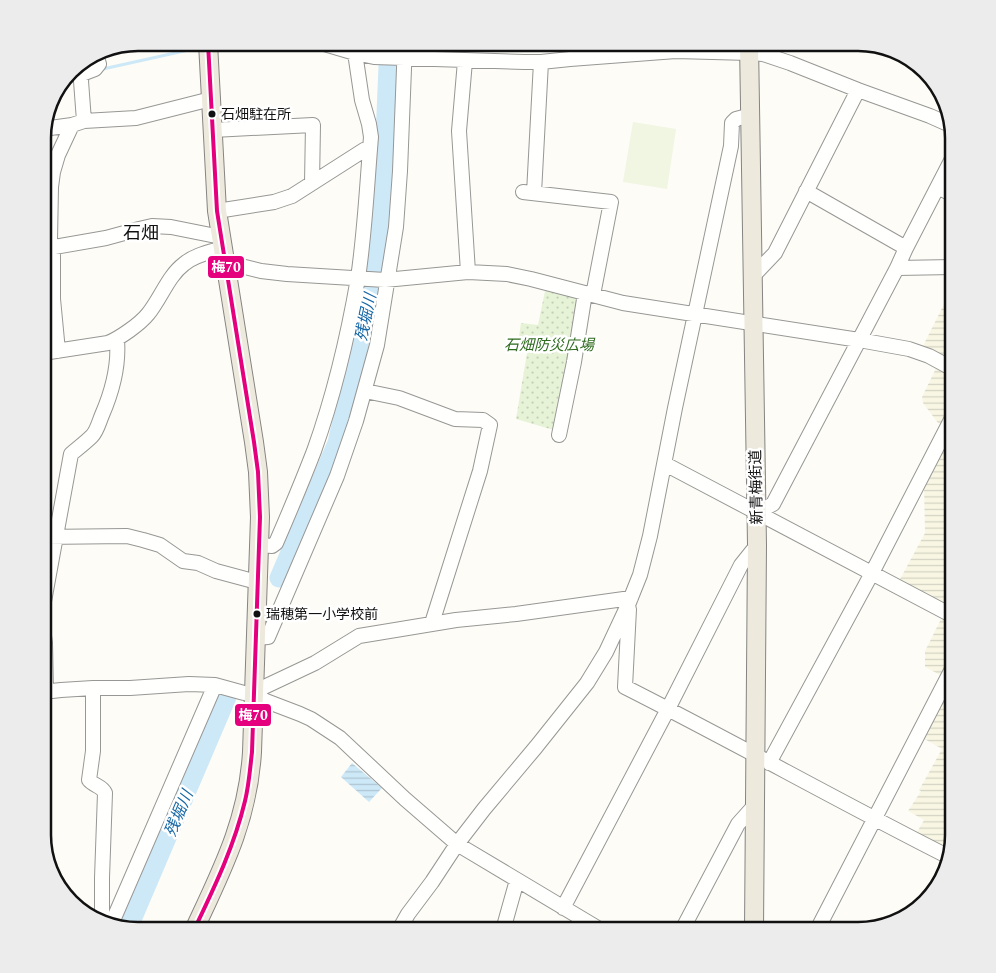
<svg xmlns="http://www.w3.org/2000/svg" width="996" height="973" font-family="Spectral,'Noto Sans JP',serif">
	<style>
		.farmland { fill: url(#farmland-rules) }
		.park { fill: url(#park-dots) }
		.pitch { fill: #f0f6e1 }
		.water { fill: url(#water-rules) }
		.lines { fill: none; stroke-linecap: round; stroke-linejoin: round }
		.stream { stroke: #cde8f7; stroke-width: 3 }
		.river { stroke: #cde8f7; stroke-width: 19 }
		.minor-casing { stroke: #979795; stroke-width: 16 }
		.major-casing { stroke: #858482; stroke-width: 20 }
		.minor { stroke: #fffffe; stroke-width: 14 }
		.major { stroke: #ede9dc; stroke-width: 18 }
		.bus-1-casing { stroke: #fff; stroke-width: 8 }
		.bus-1 { stroke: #e5007d; stroke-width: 4 }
		.bus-dot { fill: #111; stroke: #fff; stroke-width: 2 }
		.labels { text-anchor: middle; stroke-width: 5; stroke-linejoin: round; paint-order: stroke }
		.bus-label { font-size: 14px; fill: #111; stroke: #fff; text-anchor: start }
		.park-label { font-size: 15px; font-style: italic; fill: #2f6b1f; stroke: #fff }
		.street-label { font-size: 15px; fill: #111; stroke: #fff }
		.water-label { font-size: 16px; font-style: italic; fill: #1768a6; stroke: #fff }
		.quarter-label { font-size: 18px; fill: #111; stroke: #fff }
		.rim { fill: none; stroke: #111; stroke-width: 2.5 }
		.line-badge { stroke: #fff; stroke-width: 2 }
		.badge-label { font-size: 14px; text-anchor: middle; font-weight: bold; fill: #fff }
	</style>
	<defs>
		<pattern id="farmland-rules" width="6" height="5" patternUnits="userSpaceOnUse" patternTransform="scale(1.25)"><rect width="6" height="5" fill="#f9f7e4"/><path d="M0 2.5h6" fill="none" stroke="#d4d3c3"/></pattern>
		<pattern id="park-dots" width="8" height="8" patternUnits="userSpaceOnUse" patternTransform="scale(1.25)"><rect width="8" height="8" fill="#e7f3d7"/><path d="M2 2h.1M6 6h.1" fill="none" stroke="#c5cfb8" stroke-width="1.8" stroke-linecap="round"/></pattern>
		<pattern id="water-rules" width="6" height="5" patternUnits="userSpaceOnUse" patternTransform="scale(1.25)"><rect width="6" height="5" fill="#cde8f7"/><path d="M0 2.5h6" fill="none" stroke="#afc6d3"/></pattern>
	</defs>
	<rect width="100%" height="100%" fill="#fdfcf7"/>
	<path class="farmland" d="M 953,286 L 953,364 L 922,348 Z
		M 938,364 L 953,373 L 953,405 L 942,425 L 938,423 L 923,403 L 922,397 Z
		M 947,437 L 953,441 L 953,609 L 899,581 L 925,533 L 924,484 Z
		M 944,613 L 953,619 L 953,659 L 944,677 L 925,667 L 925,651 Z
		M 953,675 L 953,835 L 950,852 L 916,834 L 924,820 L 908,811 L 921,791 L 919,790 L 942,749 L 921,737 Z"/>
	<path class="park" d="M 562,290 L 582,296 L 557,431 L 516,419 L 527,353 L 517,350 L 521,323 L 538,325 L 545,291 Z"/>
	<path class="pitch" d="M 633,122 L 676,129 L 667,189 L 623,182 Z"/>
	<path class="water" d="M 352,763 L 382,788 L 369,802 L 341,777 Z"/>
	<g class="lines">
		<path class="stream" d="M 103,69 L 202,47
			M 61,84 L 76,81"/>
		<path class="river" d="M 279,578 L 337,443 L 369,300 L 379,235 L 383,185 L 389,43
			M 128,929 L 227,697"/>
		<g class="minor-casing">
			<path id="minor" d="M 321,43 L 355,53 L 374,57 L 524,62 L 541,62 L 570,59 L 676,51 L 749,53 L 763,54 L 790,63 L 858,90 L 930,116 L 948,124
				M 465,61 L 459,131 L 468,272
				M 84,121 L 81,81 L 82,74 L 95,69 L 99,64 L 97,58
				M 43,129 L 72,125 L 84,121 L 136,118 L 211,99
				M 213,130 L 313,125 L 312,183
				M 938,187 L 953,195
				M 806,191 L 906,248
				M 523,192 L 611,202 L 593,295
				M 534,193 L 541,62
				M 217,211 L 274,202 L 292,196 L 364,150 L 370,149
				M 43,249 L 106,238 L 139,229 L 152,226 L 171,227 L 221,237
				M 225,262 L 261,271 L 287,274 L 385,280 L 468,272 L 507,274 L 531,279 L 623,303 L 859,340 L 909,349 L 929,356 L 953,369
				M 897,268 L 953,267
				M 753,276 L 775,253 L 858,90
				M 58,351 L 53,299 L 53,248 L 50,240 L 51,187 L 53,172 L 58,155 L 72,125
				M 43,353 L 108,343 C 120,338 140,324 148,314 C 161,298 168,276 184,264 C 194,255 210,252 223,248
				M 365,391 L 399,398 L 455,419 L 483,420 L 490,425 L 480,471 L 432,623
				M 559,435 L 574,362 L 585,293
				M 665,464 L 953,616
				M 756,513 L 773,504 L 897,268 L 906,248 L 953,157
				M 43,537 L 127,536 L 143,540 L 160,545 L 183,561 L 198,563 L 216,571 L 257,582
				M 259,545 L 272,546 L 276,543 C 289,513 302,482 314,451 C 334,395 348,336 358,278 C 365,231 367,184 371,137 L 369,124 L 362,100 L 354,46
				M 43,607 L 71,454 C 78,448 85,443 92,436 C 97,431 99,422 102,415 C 112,392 119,365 117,340
				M 629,609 L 625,687 C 734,742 840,802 949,857
				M 43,629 L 45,643 L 46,692
				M 256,638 L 268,637 L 337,476 L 356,421 L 377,345 L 396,227 L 400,171 L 405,43
				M 93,688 L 93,751 L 89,780 C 94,786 102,786 105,793 L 102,878 L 102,923
				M 43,692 L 61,690 L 93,688 L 130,688 L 189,684 L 215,685 L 244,693 L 254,695 L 266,701 L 300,714 L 311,719 L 340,738 L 405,799 L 457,844 L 601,930
				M 254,695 L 262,688 L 315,663 L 359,636 L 456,620 L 516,614 L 631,598
				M 769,763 L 872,573 L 953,416
				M 563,908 L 668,709 L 741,565 L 757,545
				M 111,925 L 215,685
				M 399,930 L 408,914 L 432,882 L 457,844 L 484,809 L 536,747 L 587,683 L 606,652 L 628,605 L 640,575 L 650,536 L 675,408 L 731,146 L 732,123 L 736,119 L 751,115
				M 503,930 L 517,880
				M 682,930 L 738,824 L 755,805
				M 817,930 L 953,667"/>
		</g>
		<g class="major-casing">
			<path id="major" d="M 749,43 L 757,545 L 754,930
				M 194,930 C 222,870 248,820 252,752 L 260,517 L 258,472 L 254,442 L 217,211 L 208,43"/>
		</g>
		<use href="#minor" class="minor"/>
		<use href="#major" class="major"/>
		<g class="bus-1-casing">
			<path id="bus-1" d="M 194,930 C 214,888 234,847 245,801 C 249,785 250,769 252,752 L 260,517 L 258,472 L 254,442 L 217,211 L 208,43"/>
		</g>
		<use href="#bus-1" class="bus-1"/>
	</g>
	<g class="bus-dot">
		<circle cx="212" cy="114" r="4.5"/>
		<circle cx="257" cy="614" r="4.5"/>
	</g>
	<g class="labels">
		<g class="bus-label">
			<text x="221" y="119">石畑駐在所</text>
			<text x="266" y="619">瑞穂第一小学校前</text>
		</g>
		<g class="park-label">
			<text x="549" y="350">石畑防災広場</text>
		</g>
		<g class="street-label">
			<text transform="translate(756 487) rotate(-91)" y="5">新青梅街道</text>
		</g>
		<g class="water-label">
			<text transform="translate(365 317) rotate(-78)" y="6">残堀川</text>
			<text transform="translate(178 813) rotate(-67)" y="6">残堀川</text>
		</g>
		<g class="quarter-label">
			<text x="141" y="239">石畑</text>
		</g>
	</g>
	<path d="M0 0H996V973H0ZM138 51H858A87 87 0 0 1 945 138V835A87 87 0 0 1 858 922H138A87 87 0 0 1 51 835V138A87 87 0 0 1 138 51Z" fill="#ececec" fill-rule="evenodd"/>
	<path class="rim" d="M138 51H858A87 87 0 0 1 945 138V835A87 87 0 0 1 858 922H138A87 87 0 0 1 51 835V138A87 87 0 0 1 138 51Z"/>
	<g class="line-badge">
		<rect x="207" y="255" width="38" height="24" rx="5" fill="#e5007d"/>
		<rect x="234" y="703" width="38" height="24" rx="5" fill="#e5007d"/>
	</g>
	<g class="badge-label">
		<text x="226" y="272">梅70</text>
		<text x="253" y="720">梅70</text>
	</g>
</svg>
